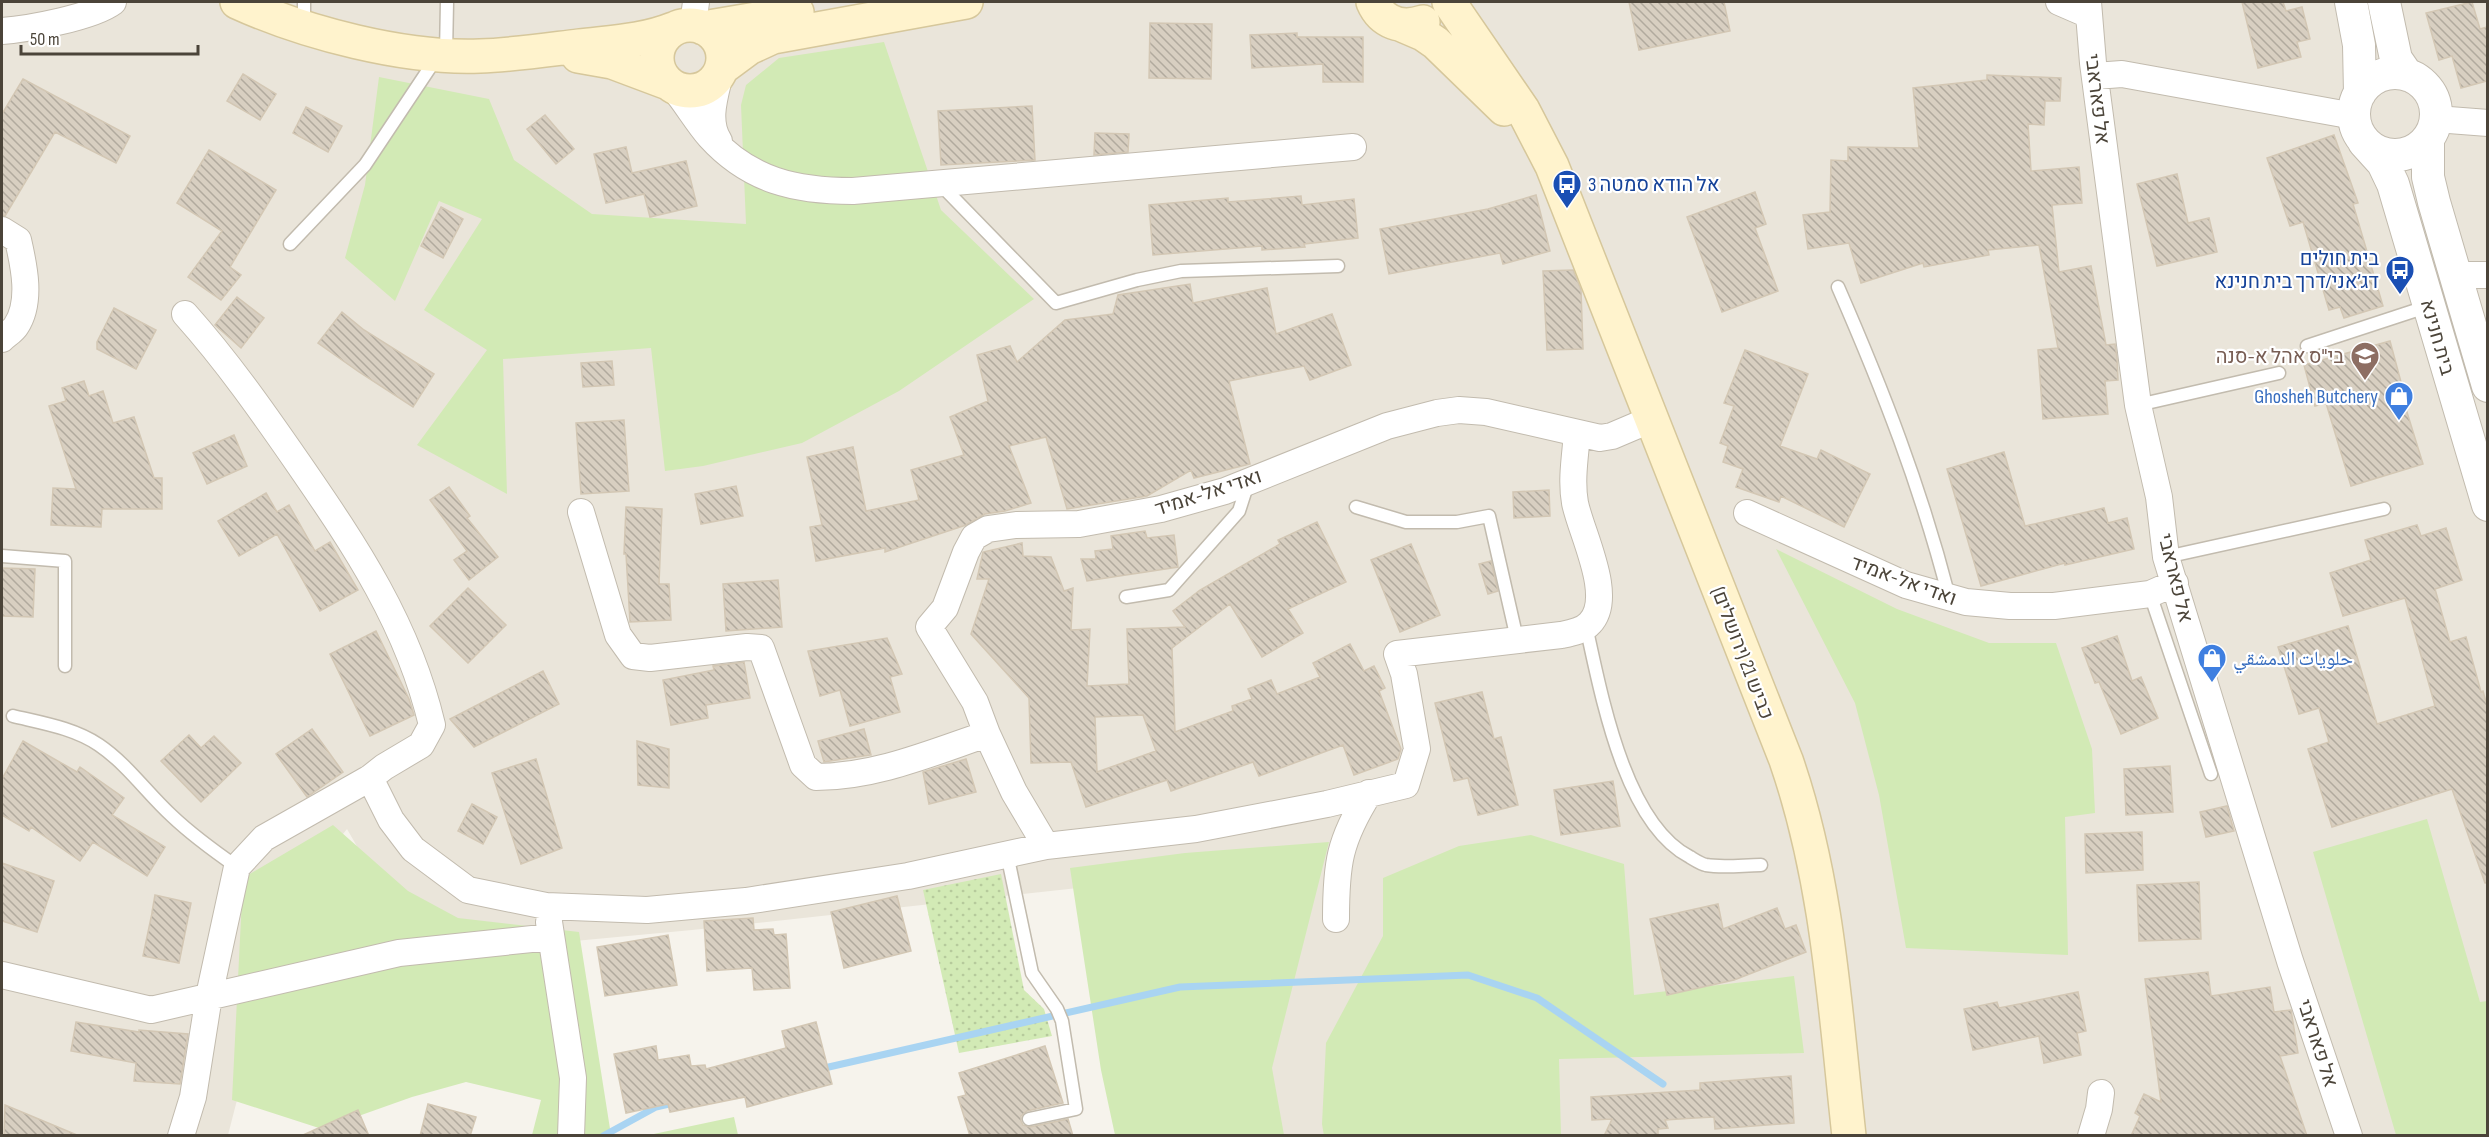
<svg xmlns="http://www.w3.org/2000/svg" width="2489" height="1137" font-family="'Sofia Sans Condensed','Noto Naskh Arabic',Heebo,sans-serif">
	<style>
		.residential { fill: #eae5da }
		.grass { fill: #d2eab5 }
		.park { fill: url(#park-dots) }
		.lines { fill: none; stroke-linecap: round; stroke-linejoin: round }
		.stream { stroke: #a9d4f2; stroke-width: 7 }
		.building { fill: url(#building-back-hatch); stroke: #d3c7b4; stroke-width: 1.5; fill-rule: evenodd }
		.service-casing { stroke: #c2bbae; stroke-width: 15 }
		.minor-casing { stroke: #c2bbae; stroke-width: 28 }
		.tertiary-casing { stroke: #c2bbae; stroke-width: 34 }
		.secondary-casing { stroke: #d6c79b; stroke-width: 36 }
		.service { stroke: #fff; stroke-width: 12 }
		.minor { stroke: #fff; stroke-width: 26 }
		.tertiary { stroke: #fff; stroke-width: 32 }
		.secondary { stroke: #fff3cd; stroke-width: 33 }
		.labels { text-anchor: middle; stroke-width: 4.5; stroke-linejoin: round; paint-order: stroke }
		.street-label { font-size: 20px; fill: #4b4439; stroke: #fff }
		.transit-label { font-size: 20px; fill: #164399; stroke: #fff; text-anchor: start }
		.education-label { font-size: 20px; fill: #785e54; stroke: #fff; text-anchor: end }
		.shop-label { font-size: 20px; fill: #366cbe; stroke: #fff; text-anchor: end }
	</style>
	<defs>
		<pattern id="park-dots" width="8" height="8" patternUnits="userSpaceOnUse" patternTransform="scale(1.5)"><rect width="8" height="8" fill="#d2eab5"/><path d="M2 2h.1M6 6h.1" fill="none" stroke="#b6ca9c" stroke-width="1.8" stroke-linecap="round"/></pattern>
		<pattern id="building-back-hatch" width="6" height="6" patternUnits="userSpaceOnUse" patternTransform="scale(1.5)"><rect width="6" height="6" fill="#d8cfc1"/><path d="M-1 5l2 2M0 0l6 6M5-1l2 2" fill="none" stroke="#b1aa9e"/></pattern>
	</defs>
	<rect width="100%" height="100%" fill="#f6f3ec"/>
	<path class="residential" d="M 2,2 L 2487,2 L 2487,1135 L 1196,1135 L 1087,887 L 692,930 L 468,951 L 397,916 L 347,829 L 288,902 L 228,1135 L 2,1136 Z"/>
	<path class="grass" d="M 884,42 L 941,210 L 1034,299 L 899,391 L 802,443 L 703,466 L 665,471 L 651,348 L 503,359 L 507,494 L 417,445 L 487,350 L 424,310 L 482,219 L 439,201 L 395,301 L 345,258 L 365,185 L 379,77 L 489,99 L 514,160 L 592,214 L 746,224 L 741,105 L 746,85 L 779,58 Z
		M 1776,549 L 1897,609 L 1989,643 L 2056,643 L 2092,749 L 2095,813 L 2065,817 L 2068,955 L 1906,948 L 1879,795 L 1855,703 Z
		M 2427,819 L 2480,1002 L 2487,1001 L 2487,1135 L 2396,1135 L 2313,852 Z
		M 333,825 L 408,891 L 458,918 L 579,932 L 611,1135 L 532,1135 L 541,1100 L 466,1082 L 412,1097 L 322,1129 L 232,1100 L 243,878 Z
		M 1531,835 L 1624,864 L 1634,995 L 1794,976 L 1804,1053 L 1559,1059 L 1561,1135 L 1324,1136 L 1322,1124 L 1326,1043 L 1383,936 L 1383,878 L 1459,846 Z
		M 1329,842 L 1272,1068 L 1284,1135 L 1115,1135 L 1101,1070 L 1070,868 L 1185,853 Z
		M 734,1117 L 738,1135 L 649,1135 Z"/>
	<path class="park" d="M 1001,874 L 1024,990 L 1044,1009 L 1052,1036 L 959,1053 L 923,890 Z"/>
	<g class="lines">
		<path class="stream" d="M 820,1069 L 1180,987 L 1468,975 L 1537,998 L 1663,1084
			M 603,1136 L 656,1107 L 669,1104"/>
	</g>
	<path class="building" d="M 1629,2 L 1724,2 L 1730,31 L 1639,50 Z
		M 2242,2 L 2283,2 L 2286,11 L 2302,7 L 2310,39 L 2297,42 L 2301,57 L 2258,68 Z
		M 2472,2 L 2480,29 L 2487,27 L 2487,81 L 2461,88 L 2452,56 L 2439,60 L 2426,13 Z
		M 1150,23 L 1212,24 L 1211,79 L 1149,78 Z
		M 1297,33 L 1297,37 L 1363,37 L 1363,82 L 1323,82 L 1323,64 L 1252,68 L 1250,35 Z
		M 243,74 L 276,94 L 260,120 L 227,101 Z
		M 1987,75 L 2061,78 L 2060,101 L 2045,101 L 2044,125 L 2028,124 L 2031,171 L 2079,167 L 2082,203 L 2052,205 L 2059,272 L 2091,266 L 2106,345 L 2115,344 L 2117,358 L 2118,380 L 2105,381 L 2108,414 L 2043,419 L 2038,350 L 2058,348 L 2039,245 L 1988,250 L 1989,255 L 1924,267 L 1923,263 L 1861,283 L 1849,243 L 1808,249 L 1803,215 L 1830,212 L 1831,160 L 1848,161 L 1848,147 L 1919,148 L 1913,88 L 1987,80 Z
		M 23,79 L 130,136 L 116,163 L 55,132 L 5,216 L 2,215 L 2,114 Z
		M 1032,106 L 1035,160 L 941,165 L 938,111 Z
		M 306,107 L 342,126 L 328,152 L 293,133 Z
		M 545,115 L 574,149 L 556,164 L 527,129 Z
		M 1095,133 L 1129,134 L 1128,152 L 1094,155 Z
		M 2334,135 L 2358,203 L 2353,204 L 2383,306 L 2344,318 L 2340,307 L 2329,310 L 2303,222 L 2290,226 L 2267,158 Z
		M 626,147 L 632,173 L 686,161 L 697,206 L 650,217 L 644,194 L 606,203 L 594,154 Z
		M 209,150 L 276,190 L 230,267 L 241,275 L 221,300 L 188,277 L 222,231 L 177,203 Z
		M 2177,174 L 2188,223 L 2209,218 L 2217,252 L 2157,266 L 2137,184 Z
		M 1755,192 L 1766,224 L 1755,228 L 1778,291 L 1722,312 L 1687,217 Z
		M 1536,195 L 1550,251 L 1503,264 L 1500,253 L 1389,274 L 1380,229 L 1488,209 Z
		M 1301,196 L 1302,205 L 1354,199 L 1358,238 L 1304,244 L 1305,247 L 1262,250 L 1262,246 L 1153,255 L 1149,205 L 1228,198 L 1228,202 Z
		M 441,207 L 463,219 L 443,258 L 421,246 Z
		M 1573,270 L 1581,290 L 1583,349 L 1547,350 L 1543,271 Z
		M 1190,284 L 1193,303 L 1267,288 L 1276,334 L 1332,314 L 1351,365 L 1310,380 L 1304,366 L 1229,381 L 1250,464 L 1194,478 L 1191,470 L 1147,496 L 1067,509 L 1046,437 L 1009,446 L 1031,503 L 1005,511 L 985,514 L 966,525 L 885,552 L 885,548 L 816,561 L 810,527 L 822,525 L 807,457 L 853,447 L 866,511 L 919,500 L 911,470 L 964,455 L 950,417 L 988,401 L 977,355 L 1010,346 L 1017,362 L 1065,320 L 1113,314 L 1118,295 Z
		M 237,297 L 264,318 L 241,348 L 215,325 Z
		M 114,308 L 156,330 L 136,369 L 97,349 L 97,342 Z
		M 342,312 L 364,330 L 434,374 L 413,407 L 359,372 L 318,343 Z
		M 2390,341 L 2401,382 L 2398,383 L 2423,464 L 2351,486 L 2326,403 L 2315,406 L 2304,365 Z
		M 1745,350 L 1808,374 L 1780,446 L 1817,459 L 1821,450 L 1870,474 L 1844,527 L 1781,496 L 1779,502 L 1736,487 L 1743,469 L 1723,462 L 1728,446 L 1720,443 L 1734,406 L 1724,403 Z
		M 612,361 L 614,385 L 583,387 L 581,363 Z
		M 84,381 L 89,396 L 103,391 L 113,423 L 134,417 L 154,478 L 162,478 L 162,509 L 102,509 L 101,527 L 51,525 L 53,488 L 76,489 L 49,406 L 66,401 L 62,388 Z
		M 624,420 L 629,491 L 581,494 L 576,423 Z
		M 234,435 L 247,466 L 207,484 L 193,453 Z
		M 2004,452 L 2025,526 L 2104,508 L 2108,523 L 2127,518 L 2134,549 L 2065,565 L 2065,563 L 1981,586 L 1947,469 Z
		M 736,486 L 743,516 L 701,524 L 695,494 Z
		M 449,487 L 470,516 L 467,518 L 498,557 L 469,580 L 454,560 L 467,551 L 430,500 Z
		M 1549,490 L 1550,516 L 1514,518 L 1513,492 Z
		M 266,493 L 277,512 L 289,505 L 315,551 L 330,542 L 358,590 L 320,611 L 277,534 L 239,556 L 218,521 Z
		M 626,507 L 662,509 L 659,584 L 669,584 L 671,620 L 630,622 L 626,554 L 624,554 Z
		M 1317,522 L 1346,582 L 1288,609 L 1303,633 L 1262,657 L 1230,604 L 1172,648 L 1175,732 L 1233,711 L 1232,706 L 1252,699 L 1248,689 L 1271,680 L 1277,694 L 1320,677 L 1313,663 L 1350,644 L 1364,671 L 1374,666 L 1385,688 L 1379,691 L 1401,749 L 1398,759 L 1354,775 L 1343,745 L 1259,776 L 1253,762 L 1171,791 L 1167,780 L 1086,807 L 1071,762 L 1031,763 L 1029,698 L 971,634 L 989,579 L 977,579 L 983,552 L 1022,543 L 1023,556 L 1051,557 L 1064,591 L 1073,588 L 1071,630 L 1090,629 L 1087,686 L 1129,684 L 1127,629 L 1185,627 L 1173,611 L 1200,590 L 1280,544 L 1278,540 ZM 1143,715 L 1156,751 L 1097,772 L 1095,717 Z
		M 2417,525 L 2421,536 L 2446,528 L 2462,580 L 2435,589 L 2450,642 L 2466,637 L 2481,692 L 2483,691 L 2487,705 L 2487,883 L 2485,883 L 2452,789 L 2332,827 L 2308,749 L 2329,742 L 2319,708 L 2299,714 L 2278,647 L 2348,626 L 2377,724 L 2435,706 L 2405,598 L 2343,616 L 2330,573 L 2371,560 L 2365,540 Z
		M 1145,531 L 1147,538 L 1174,535 L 1178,567 L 1087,581 L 1081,559 L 1096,559 L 1095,551 L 1113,549 L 1111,536 Z
		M 1411,544 L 1440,615 L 1400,632 L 1371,560 Z
		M 1491,561 L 1498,591 L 1488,594 L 1479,564 Z
		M 2,568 L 35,569 L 33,617 L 2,616 Z
		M 778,580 L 782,627 L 726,631 L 723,584 Z
		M 468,588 L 506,625 L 468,663 L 430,626 Z
		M 376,631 L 409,699 L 414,715 L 370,736 L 330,654 Z
		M 2117,636 L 2132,681 L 2141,677 L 2158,718 L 2121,734 L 2099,682 L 2095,683 L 2082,648 Z
		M 887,638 L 902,674 L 890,677 L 900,712 L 850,726 L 840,690 L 820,696 L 808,651 Z
		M 744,662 L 750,698 L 706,705 L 708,718 L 671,725 L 663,680 L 714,670 L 713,666 Z
		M 543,671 L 559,704 L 474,747 L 450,719 Z
		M 1482,692 L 1494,739 L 1501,737 L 1518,805 L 1478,815 L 1468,778 L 1454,781 L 1435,703 Z
		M 312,729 L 343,772 L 307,797 L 276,754 Z
		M 864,729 L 871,755 L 824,762 L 818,741 Z
		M 189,735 L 201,748 L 214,736 L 241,763 L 201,802 L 161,761 Z
		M 23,741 L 77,772 L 80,767 L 124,798 L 112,815 L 165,847 L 147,876 L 93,842 L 80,861 L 31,827 L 29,831 L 2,815 L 2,779 Z
		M 637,741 L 669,749 L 669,788 L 638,785 Z
		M 536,759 L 562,848 L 521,864 L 492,773 Z
		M 966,759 L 976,792 L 929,804 L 923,772 Z
		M 2170,766 L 2173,812 L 2126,815 L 2124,769 Z
		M 1613,781 L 1620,826 L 1561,835 L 1554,790 Z
		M 472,804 L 497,817 L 483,844 L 458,831 Z
		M 2227,806 L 2234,831 L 2206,837 L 2200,812 Z
		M 2142,832 L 2143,870 L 2086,873 L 2085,834 Z
		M 2,863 L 54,881 L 37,932 L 2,921 Z
		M 2199,882 L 2201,939 L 2139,941 L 2137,885 Z
		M 155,895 L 191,903 L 179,963 L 143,956 L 152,913 L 154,913 L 152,912 Z
		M 897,896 L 911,951 L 844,968 L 831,912 Z
		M 1718,904 L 1723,929 L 1777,908 L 1785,929 L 1796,925 L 1806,952 L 1734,980 L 1667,995 L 1650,919 Z
		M 753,918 L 754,930 L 773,929 L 774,935 L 786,934 L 790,988 L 754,990 L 752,968 L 707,971 L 704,921 Z
		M 668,935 L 677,985 L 605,996 L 597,947 Z
		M 2208,972 L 2211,996 L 2270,987 L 2274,1012 L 2291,1010 L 2298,1053 L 2280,1056 L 2307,1136 L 2131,1136 L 2140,1116 L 2135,1113 L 2144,1094 L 2161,1102 L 2145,979 Z
		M 2078,992 L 2086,1031 L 2077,1033 L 2081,1055 L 2044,1063 L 2039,1036 L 1973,1050 L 1964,1009 L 1997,1002 L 1999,1008 Z
		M 76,1022 L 139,1032 L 139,1030 L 188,1034 L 180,1084 L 134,1081 L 136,1063 L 71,1051 Z
		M 816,1022 L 832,1084 L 747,1107 L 745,1097 L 670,1112 L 668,1104 L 626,1113 L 614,1054 L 656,1046 L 658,1060 L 689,1055 L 691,1066 L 705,1065 L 706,1069 L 786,1048 L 782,1031 Z
		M 1045,1046 L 1063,1103 L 1027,1111 L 1021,1116 L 1021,1121 L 1023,1125 L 1030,1127 L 1068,1119 L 1073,1136 L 970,1136 L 958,1097 L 966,1095 L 959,1073 Z
		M 1791,1076 L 1794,1123 L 1715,1129 L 1714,1117 L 1695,1118 L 1665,1120 L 1668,1128 L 1658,1129 L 1658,1136 L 1604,1136 L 1612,1119 L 1592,1120 L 1591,1097 L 1700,1090 L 1700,1083 Z
		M 428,1104 L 476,1117 L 470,1136 L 420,1136 Z
		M 5,1105 L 77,1135 L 77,1136 L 4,1136 Z
		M 358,1110 L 369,1136 L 301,1136 Z"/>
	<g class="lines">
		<g class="service-casing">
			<path id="service" d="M 304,2 L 304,24
				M 446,54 L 447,2
				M 940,184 L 1056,303 L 1137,280 L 1181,271 L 1338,266
				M 290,244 L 365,165 L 437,57
				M 1838,287 C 1883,390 1921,488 1949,597
				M 2307,346 L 2429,306
				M 2138,405 L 2279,373
				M 1356,507 L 1406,522 L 1457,522 L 1489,516 L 1517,639
				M 2,556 L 65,561 L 65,666
				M 2166,557 L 2384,509
				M 2150,594 L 2211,774
				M 1126,597 L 1169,590 L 1239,511 L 1248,483
				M 1586,626 C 1601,693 1624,823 1690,857 C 1695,860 1701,864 1706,865 C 1723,868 1744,865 1761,865
				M 13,716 C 42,723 74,728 99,745 C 127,764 147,793 172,816 C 192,835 214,851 237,867
				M 1007,854 L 1032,973 L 1057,1009 L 1062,1021 L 1076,1109 L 1029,1119"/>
		</g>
		<g class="minor-casing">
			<path id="minor" d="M 2059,2 L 2089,15
				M 2088,2 L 2093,63 L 2138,405 L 2159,497 L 2166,557 L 2290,961 L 2349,1136
				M 693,25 L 696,2
				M 2,31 C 29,29 93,17 113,2
				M 2095,76 L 2122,74 L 2354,116
				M 671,85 C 685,101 696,121 710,137 C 750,181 796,191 853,191 L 1353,147
				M 2436,119 L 2488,123
				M 719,141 C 706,121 715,96 720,74
				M 2,230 L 18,240 C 24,266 32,302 16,326 C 13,331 6,335 2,339
				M 2455,275 L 2488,275
				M 581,512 L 618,635 L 633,656 L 650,658 L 747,647 L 761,648 L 803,765 L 816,777 C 875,777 931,753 987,734 L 1014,792 L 1046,846
				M 1747,513 L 1906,585 L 1966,602 L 2010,606 L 2054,606 L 2150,594 L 2175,583
				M 987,734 L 975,702 L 929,627 L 945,608 L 966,552 L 974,537 L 988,529 L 1016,525 L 1079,524 L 1161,509 L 1225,491 L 1387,426 L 1437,413 L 1459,410 L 1486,412 L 1600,438 L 1612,436 L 1652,419
				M 370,778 L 391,820 L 413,849 L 468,890 L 546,906 L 647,910 L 746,901 L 908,876 L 1046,846 L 1196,829 L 1327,804 L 1406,785 L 1417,749 L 1404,674 L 1397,654 L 1561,635 C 1571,633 1583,631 1590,623 C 1615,597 1581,533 1575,503 C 1571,481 1575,457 1577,434
				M 1336,919 C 1336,864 1339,841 1369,793
				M 549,922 L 573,1078 L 571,1136
				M 2,975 L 151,1010 L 399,953 L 551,937
				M 181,1136 L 193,1097 L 209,996 L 237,867 L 264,838 L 370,778 L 384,767 L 421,745 L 432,725 C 408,624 356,547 298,463 C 262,411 227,361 185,314
				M 2091,1136 L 2099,1109 L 2101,1093"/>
		</g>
		<g class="tertiary-casing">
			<path id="tertiary" d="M 2351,2 L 2359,45 L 2360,93
				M 2384,2 L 2396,59 L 2407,75
				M2354 114a41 41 0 1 1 82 0a41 41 0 1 1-82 0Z
				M 2428,139 L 2428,177 L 2434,202 L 2488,386
				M 2364,142 L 2383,163 L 2393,184 L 2488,505"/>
		</g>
		<g class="secondary-casing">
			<path id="secondary" d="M 237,2 C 305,33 405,59 480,56 C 513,55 546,50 579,46 C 612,42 643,41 673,29
				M 1373,2 C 1382,23 1402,29 1423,22
				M 1449,2 L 1523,110 L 1552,166 L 1786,760 C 1828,881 1835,1009 1849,1136
				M657 58a33 33 0 1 1 66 0a33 33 0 1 1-66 0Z
				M 1402,25 L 1423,34 L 1436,43 L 1504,109
				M 703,28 L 797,12
				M 578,56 L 612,62 L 668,83
				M 722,68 L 749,48 L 773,37 L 966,2"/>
		</g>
		<use href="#service" class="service"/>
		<use href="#minor" class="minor"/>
		<use href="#tertiary" class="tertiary"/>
		<use href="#secondary" class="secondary"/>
	</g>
	<defs>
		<g id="bus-pin" transform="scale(1.5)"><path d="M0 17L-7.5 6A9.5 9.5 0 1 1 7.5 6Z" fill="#1a4fb4" stroke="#fff"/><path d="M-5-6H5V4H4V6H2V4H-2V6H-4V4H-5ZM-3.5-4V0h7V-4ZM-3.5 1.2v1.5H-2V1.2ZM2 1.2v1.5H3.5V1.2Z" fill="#fff"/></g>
		<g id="school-pin" transform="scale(1.5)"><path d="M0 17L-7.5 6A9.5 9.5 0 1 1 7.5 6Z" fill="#8d6e63" stroke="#fff"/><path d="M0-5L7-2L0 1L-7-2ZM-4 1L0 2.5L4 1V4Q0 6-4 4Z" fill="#fff"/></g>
		<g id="shop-pin" transform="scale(1.5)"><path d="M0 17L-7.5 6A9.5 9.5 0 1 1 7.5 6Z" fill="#3f7fe0" stroke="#fff"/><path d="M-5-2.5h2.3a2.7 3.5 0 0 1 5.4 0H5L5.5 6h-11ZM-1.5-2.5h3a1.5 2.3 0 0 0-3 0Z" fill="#fff"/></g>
	</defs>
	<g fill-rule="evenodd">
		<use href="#bus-pin" x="1567" y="184"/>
		<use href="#bus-pin" x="2400" y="270"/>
		<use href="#school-pin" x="2365" y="356"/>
		<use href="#shop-pin" x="2399" y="396"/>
		<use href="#shop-pin" x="2212" y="658"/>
	</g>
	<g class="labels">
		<g class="street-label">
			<text transform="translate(2098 99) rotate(83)" y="7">אל פאראבי</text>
			<text transform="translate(2438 337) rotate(74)" y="7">בית חנינא</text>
			<text transform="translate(1208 492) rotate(-18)" y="7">ואדי אל-אמיד</text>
			<text transform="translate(2176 578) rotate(76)" y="7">אל פאראבי</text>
			<text transform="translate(1904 580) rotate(20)" y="7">ואדי אל-אמיד</text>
			<text transform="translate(1743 653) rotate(69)" y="7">כביש 21 (ירושלים)</text>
			<text transform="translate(2318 1043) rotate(72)" y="7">אל פאראבי</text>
		</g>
		<g class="transit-label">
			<text x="1588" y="191">אל הודא סמטה 3</text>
			<text x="2379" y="265" text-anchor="end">בית חולים<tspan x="2379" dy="23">דג׳אני/דרך בית חנינא</tspan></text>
		</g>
		<g class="education-label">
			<text x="2344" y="363">בי"ס אהל א-סנה</text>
		</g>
		<g class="shop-label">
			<text x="2378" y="403">Ghosheh Butchery</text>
			<text x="2233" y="665" text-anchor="start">حلويات الدمشقي</text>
		</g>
	</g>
	<rect width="2489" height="1137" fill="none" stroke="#4b4439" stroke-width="6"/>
	<path d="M21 45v9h177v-9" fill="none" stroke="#4b4439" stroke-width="3"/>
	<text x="30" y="45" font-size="18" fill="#4b4439" stroke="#ffffff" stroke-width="4.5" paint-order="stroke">50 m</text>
</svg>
